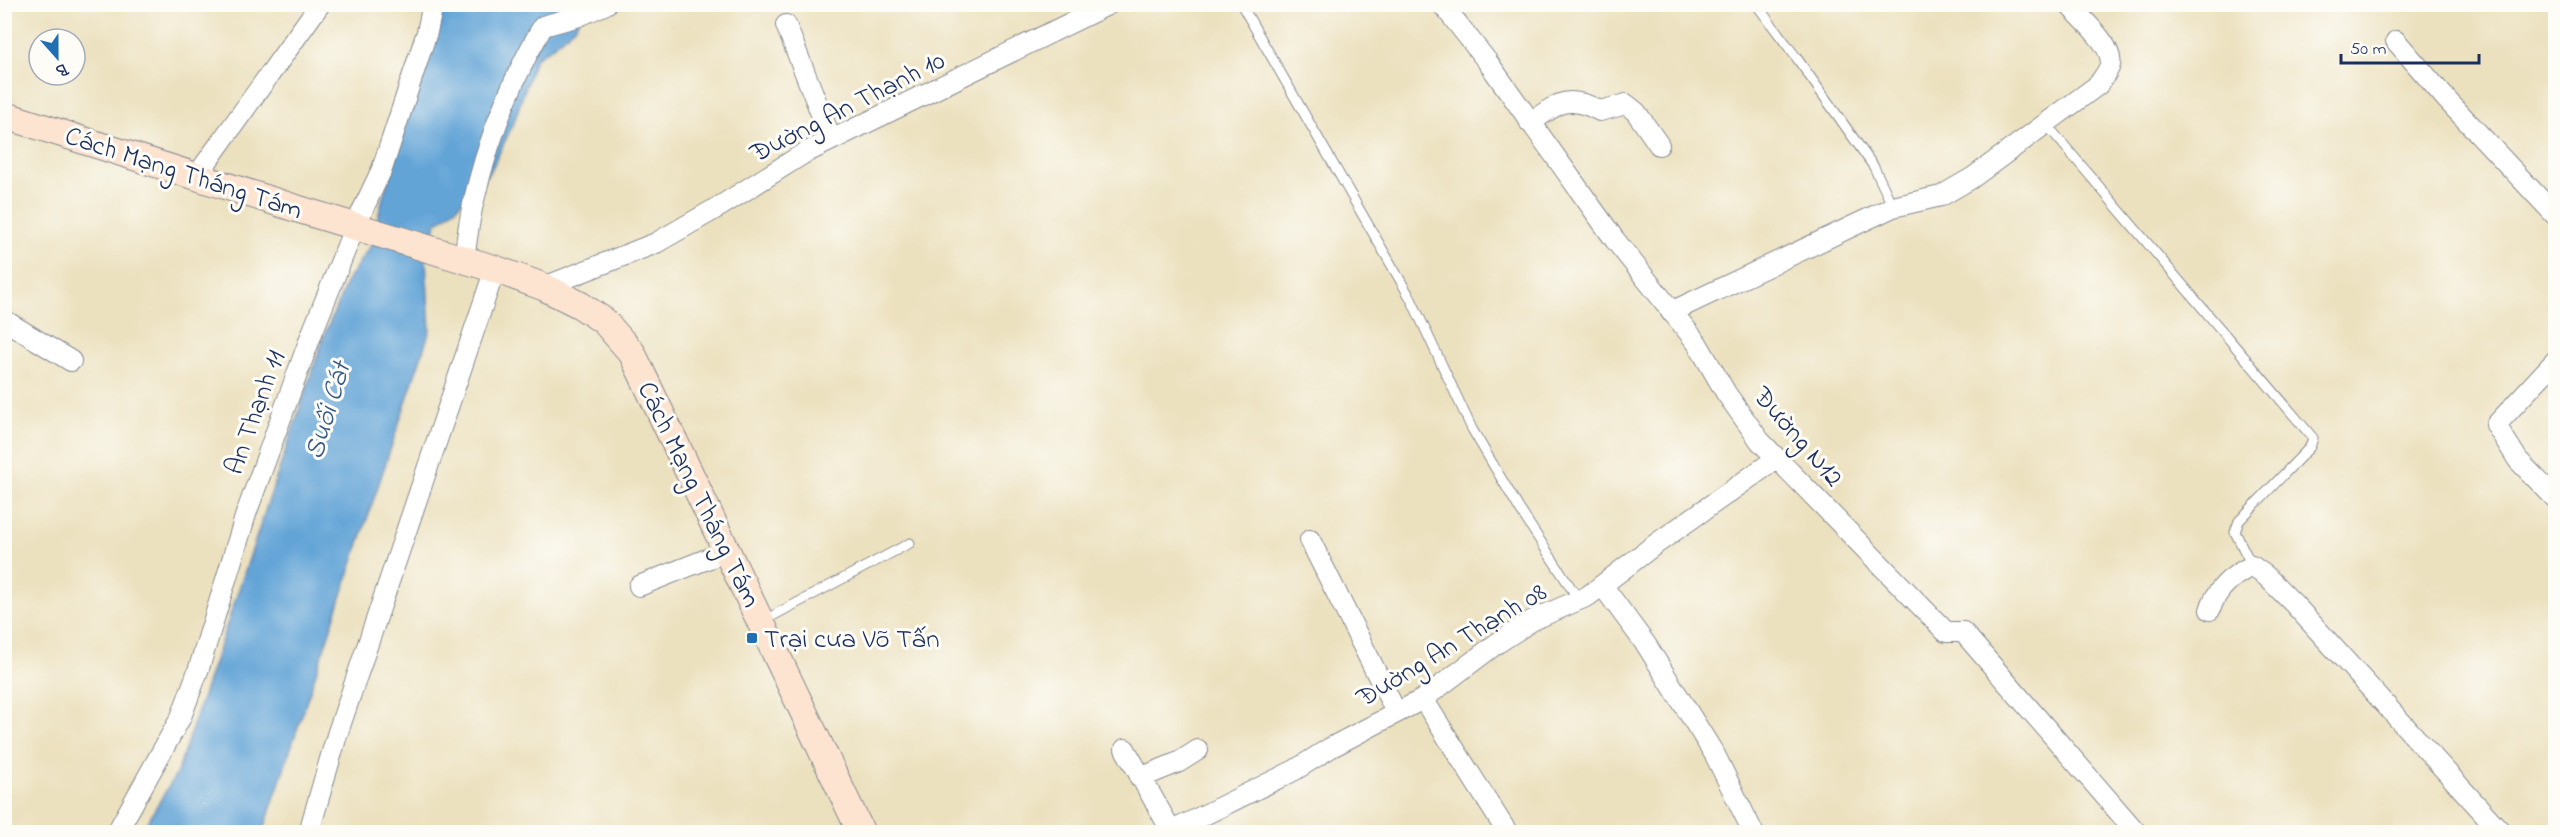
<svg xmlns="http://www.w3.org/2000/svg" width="2560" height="837" font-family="'Indie Flower',sans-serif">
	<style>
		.water { fill: #64a4d7; stroke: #406a9a; stroke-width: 1.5 }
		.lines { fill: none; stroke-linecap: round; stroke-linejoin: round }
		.service-casing { stroke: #84888e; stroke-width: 11 }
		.minor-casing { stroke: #84888e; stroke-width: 22 }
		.secondary-casing { stroke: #84888e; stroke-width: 29 }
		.service { stroke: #fff; stroke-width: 9 }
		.minor { stroke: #fff; stroke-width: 20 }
		.secondary { stroke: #fde4d1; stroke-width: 27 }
		.poi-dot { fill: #1f6fb2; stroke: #fdfcf7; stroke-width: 2 }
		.labels { text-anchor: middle; stroke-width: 6; stroke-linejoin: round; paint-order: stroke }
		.street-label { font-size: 27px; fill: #1b2f5e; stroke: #fdfcf7 }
		.poi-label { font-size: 27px; fill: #1b2f5e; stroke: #fdfcf7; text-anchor: start }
		.water-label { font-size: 28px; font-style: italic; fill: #355888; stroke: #fdfcf7 }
	</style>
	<rect width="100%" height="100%" fill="#fdfcf7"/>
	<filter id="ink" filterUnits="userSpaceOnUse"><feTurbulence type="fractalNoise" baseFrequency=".0167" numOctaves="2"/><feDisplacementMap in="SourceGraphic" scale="12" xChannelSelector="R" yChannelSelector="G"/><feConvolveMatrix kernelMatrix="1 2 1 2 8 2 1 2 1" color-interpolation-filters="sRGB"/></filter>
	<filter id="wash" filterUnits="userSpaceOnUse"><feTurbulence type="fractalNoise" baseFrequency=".008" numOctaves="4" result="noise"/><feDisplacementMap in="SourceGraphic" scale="24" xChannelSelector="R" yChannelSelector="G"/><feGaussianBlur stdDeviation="1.35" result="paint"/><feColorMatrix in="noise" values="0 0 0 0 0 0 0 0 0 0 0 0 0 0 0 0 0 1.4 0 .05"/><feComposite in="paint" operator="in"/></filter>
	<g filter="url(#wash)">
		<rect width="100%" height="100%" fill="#ece1bf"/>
		<path class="water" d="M 443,5 L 586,5 L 575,27 L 551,48 L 535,58 L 514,122 L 490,172 L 456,208 L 436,224 L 426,261 L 430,330 L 263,832 L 141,832 L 177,773 L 324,336 L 348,279 L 371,245 L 383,197 L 427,56 L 439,25 Z"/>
	</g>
	<g filter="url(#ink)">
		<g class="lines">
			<g class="service-casing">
				<path id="service" d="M 1241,4 L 1411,299 L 1472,429 L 1520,510 L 1579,600
					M 1756,4 L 1796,57 L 1874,167 L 1893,207
					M 2046,124 L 2313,438 L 2310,447 L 2239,521 L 2235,532 L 2252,566
					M 763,621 L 910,543"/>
			</g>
			<g class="minor-casing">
				<path id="minor" d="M 1442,4 L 1487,61 L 1615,240 L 1697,343 L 1726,393 L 1760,441 L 1946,632 L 1963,632 L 2136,832
					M 786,25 L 831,139
					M 2396,41 L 2447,100 L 2556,216
					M 1530,123 C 1557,104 1567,93 1600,111 L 1626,104 L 1636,112 L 1659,145
					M 196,177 L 320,4
					M 464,259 C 467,240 469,219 474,200 C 488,140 512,79 543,26 L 579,16 L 606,4
					M 544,287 L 656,243 L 722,205 L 803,154 L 1109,4
					M 1671,312 L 1893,207 L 1941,196 L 1972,178 L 2098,85 C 2102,79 2108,72 2110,65 C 2115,47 2080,17 2068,4
					M 4,320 L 71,361
					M 2556,360 L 2496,425 L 2518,460 L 2556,499
					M 1310,540 L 1396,712
					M 1602,585 L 1647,646 L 1715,755 L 1753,832
					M 639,586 L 727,551
					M 2210,610 C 2216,589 2233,575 2252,566 L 2266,576 L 2294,604 L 2501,832
					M 1423,699 L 1507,832
					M 1125,749 L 1172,832
					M 1140,778 L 1179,762 L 1198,750
					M 117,832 L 181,717 L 199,668 L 246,514 L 312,333 L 355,226 L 382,169 L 427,32 L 433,4
					M 309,832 L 337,735 L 495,269
					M 1170,832 L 1295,770 L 1330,748 L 1423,699 L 1496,644 L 1533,620 L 1588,596 L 1653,546 L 1776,459"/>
			</g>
			<g class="secondary-casing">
				<path id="secondary" d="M 4,115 L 301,210 L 495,269 L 544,287 L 580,305 L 604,321 L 632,353 L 861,832"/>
			</g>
			<use href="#service" class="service"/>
			<use href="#minor" class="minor"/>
			<use href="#secondary" class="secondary"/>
		</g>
	</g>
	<rect class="poi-dot" x="746" y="632" width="12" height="12" rx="3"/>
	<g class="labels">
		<g class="street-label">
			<text transform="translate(847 106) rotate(-27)" y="9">Đường An Thạnh 10</text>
			<text transform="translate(184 172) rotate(18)" y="9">Cách Mạng Tháng Tám</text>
			<text transform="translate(254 412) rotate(-70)" y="9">An Thạnh 11</text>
			<text transform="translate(1799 436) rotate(49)" y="9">Đường N12</text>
			<text transform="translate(700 494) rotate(64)" y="9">Cách Mạng Tháng Tám</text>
			<text transform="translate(1451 644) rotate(-31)" y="9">Đường An Thạnh 08</text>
		</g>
		<g class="poi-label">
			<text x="764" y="647">Trại cưa Võ Tấn</text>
		</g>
		<g class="water-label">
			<text transform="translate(326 410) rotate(-73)" y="10">Suối Cát</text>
		</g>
	</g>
	<rect width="2560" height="837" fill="none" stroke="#fdfcf7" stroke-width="24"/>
	<g transform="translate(57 57) rotate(159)"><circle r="28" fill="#fdfcf7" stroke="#a3aaba" stroke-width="1.5"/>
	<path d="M0-4.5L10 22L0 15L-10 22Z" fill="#1f6fb2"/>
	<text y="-9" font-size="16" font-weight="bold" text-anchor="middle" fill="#1b2f5e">B</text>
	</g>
	<path d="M2341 54v9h138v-9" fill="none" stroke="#1b2f5e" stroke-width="3"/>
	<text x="2350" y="54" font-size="18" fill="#1b2f5e" stroke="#fdfcf7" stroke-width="4.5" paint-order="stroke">50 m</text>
</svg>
